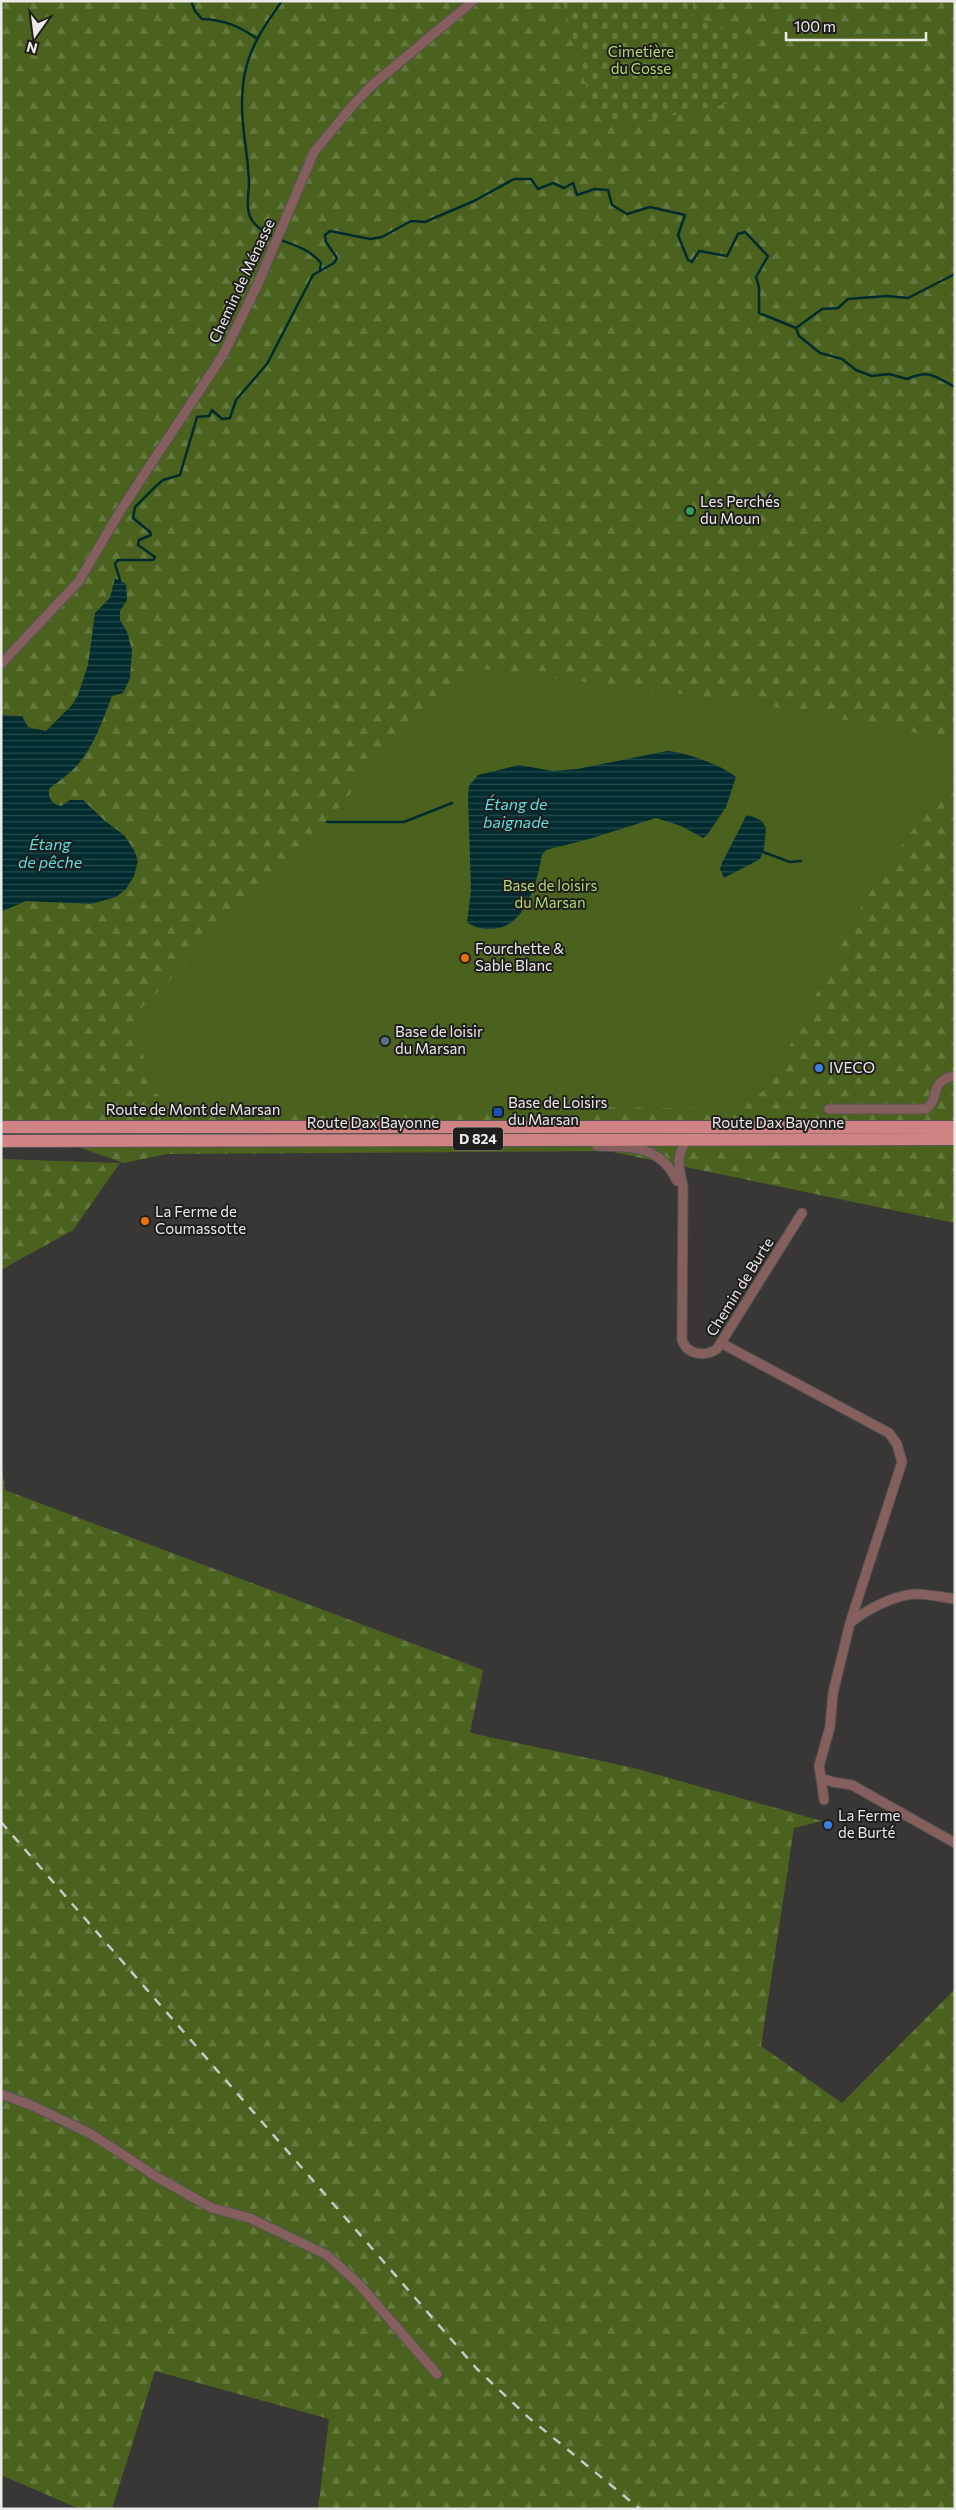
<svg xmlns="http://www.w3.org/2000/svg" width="956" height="2510" font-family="Commissioner,sans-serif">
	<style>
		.forest { fill: url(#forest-firs) }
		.cemetery { fill: url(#cemetery-stones) }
		.park { fill: #4a621d }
		.water { fill: url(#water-rules) }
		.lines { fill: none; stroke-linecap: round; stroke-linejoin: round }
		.stream { stroke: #012c2f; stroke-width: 2.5 }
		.minor-casing { stroke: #565452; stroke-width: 11 }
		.primary-casing { stroke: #565452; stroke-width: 14 }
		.minor { stroke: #855e5e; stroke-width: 9 }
		.primary { stroke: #cf8383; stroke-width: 12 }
		.rail { stroke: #cac8c7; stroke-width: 2.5; stroke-dasharray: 9 9; stroke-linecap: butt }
		.leisure-dot { fill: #2e9e5b; stroke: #1f1e1d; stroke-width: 2 }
		.food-dot { fill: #e8710a; stroke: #1f1e1d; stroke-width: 2 }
		.service-dot { fill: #5c6f8a; stroke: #1f1e1d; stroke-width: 2 }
		.shop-dot { fill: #3f7fe0; stroke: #1f1e1d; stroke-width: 2 }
		.transit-dot { fill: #1a4fb4; stroke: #1f1e1d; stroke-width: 2 }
		.labels { text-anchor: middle; stroke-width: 4; stroke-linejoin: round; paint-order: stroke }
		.shield { fill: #1f1e1d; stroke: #aeadac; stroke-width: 1 }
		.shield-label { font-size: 14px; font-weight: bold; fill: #eceae9 }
		.park-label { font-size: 15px; fill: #b1d96f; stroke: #1f1e1d }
		.street-label { font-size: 15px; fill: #eceae9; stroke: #1f1e1d }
		.poi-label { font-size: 15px; fill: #eceae9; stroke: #1f1e1d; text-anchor: start }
		.water-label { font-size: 16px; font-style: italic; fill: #5cdde6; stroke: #1f1e1d }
	</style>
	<defs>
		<pattern id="forest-firs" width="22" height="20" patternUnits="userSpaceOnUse" patternTransform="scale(1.25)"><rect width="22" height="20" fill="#4a621d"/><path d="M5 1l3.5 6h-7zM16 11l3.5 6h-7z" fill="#64793e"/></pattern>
		<pattern id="cemetery-stones" width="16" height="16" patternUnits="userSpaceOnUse" patternTransform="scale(1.25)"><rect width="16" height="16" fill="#4a621d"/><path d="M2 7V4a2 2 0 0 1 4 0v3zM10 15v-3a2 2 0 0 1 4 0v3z" fill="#64793e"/></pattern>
		<pattern id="water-rules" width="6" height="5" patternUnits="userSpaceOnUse" patternTransform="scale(1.25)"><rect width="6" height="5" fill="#012c2f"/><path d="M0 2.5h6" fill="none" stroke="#264b4d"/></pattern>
	</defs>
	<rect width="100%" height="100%" fill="#393735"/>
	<path class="forest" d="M 1,1 L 955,1 L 955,1223 L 608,1151 L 167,1154 L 124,1163 L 1,1120 Z
		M 1,1159 L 120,1163 L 73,1230 L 1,1270 Z
		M 1,1462 L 5,1490 L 483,1670 L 470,1733 L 634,1768 L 822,1821 L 794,1828 L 761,2046 L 842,2103 L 955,1989 L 955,2509 L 318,2509 L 329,2419 L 155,2371 L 112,2509 L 80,2509 L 1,2475 Z"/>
	<path class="cemetery" d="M 563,1 L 693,1 L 693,21 L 710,21 L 716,27 L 743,32 L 735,102 L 641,122 L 616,122 L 598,114 L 584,80 Z"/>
	<path class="park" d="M 475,668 L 752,703 L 955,740 L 955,768 L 866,897 L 769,1086 L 741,1109 L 587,1107 L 456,1113 L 320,1116 L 184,1110 L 148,1089 L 137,1012 L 309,845 L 370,769 Z"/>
	<path class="water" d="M 115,578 L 126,584 L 127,600 L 120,611 L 120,620 L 127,632 L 132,650 L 130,678 L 123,693 L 112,696 C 101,724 92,754 68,774 C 62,780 55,783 49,789 C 49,798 51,804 61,806 L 70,800 L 83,800 L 105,821 L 124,835 L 134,850 L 138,861 L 134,876 L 126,889 L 116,897 L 91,904 L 26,901 L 1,912 L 1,715 L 22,716 L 28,727 L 46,731 L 72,705 L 78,695 L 88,665 L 95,613 L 110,598 Z
		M 667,751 C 686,752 721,765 736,777 L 726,807 L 707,835 L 703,838 L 681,826 L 656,818 L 589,839 L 546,850 L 542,855 C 537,882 526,930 489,929 C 482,929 473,927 467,922 L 471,891 L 468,796 L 469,786 L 478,775 L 519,765 L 553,771 L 577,769 Z
		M 749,815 L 762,821 L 766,828 L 764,849 L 760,859 L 724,878 L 720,869 L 722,863 L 746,816 Z"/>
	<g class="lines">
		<path class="stream" d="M 191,1 L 195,11 L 202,19 C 224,20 239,26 256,38
			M 282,1 C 269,20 255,38 248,61 C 246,69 243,78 243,87 C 239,118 248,151 249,182 C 249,195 244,212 254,223 C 274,245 302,240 321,263 L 320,270
			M 796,328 L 822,309 L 838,308 L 848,299 L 887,296 L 908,298 L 955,274
			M 120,580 L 115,564 L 118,560 L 153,560 L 155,557 L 138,545 L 139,540 L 151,535 L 150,532 L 133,518 L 135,507 L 156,486 L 163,480 L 180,475 L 197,417 L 209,416 L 212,410 L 222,419 L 230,418 L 236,400 L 267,364 L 313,275 L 334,263 L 337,258 L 326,242 L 325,235 L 330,231 L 370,239 L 382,237 L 411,221 L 425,222 L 474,201 L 514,179 L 531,179 L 538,189 L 553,183 L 564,188 L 573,183 L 577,195 L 595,189 L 608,190 L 612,205 L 627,214 L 650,207 L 685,215 L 678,235 L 688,260 L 692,262 L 699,251 L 727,256 L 738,234 L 745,232 L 768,256 L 756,277 L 759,287 L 759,313 L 796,328 L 799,336 L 820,353 L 842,359 L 856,370 L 872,376 L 889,374 L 907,379 C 930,369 934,376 955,387
			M 327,822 L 404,822 L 452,803
			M 763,852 L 790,862 L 801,861"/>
		<g class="minor-casing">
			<path id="minor" d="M 1,664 L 79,581 L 122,508 L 223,355 L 256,288 L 314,152 L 353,105 L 371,86 L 473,1
				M 829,1109 L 926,1109 C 940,1099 929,1080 955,1076
				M 687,1139 C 675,1157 679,1167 683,1187 L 682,1340 C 687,1355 705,1357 717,1349 L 802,1213
				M 597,1146 C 632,1147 660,1145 677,1181
				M 721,1343 L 889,1433 L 897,1444 L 902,1462 L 850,1623 L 833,1693 L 830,1727 L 819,1766 L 821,1778 L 833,1782 L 852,1785 L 955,1843
				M 850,1623 C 866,1610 894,1595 915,1594 C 928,1594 942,1597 955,1599
				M 821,1778 L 824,1800
				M 1,2094 L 31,2105 L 91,2134 L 157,2177 L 212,2208 L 250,2218 L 327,2255 L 359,2284 L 437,2374"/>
		</g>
		<g class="primary-casing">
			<path id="primary" d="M 1,1127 L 955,1127
				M 1,1141 L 955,1139"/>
		</g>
		<use href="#minor" class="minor"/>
		<use href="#primary" class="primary"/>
		<path class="rail" d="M 1,1822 L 477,2369 L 528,2417 L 640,2509"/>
	</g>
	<circle class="leisure-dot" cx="690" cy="511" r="5"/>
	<g class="food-dot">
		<circle cx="465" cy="958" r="5"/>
		<circle cx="145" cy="1221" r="5"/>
	</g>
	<circle class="service-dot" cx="385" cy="1041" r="5"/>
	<g class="shop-dot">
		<circle cx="819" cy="1068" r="5"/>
		<circle cx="828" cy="1825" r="5"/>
	</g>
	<rect class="transit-dot" x="493" y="1107" width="10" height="10" rx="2.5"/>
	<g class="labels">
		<rect class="shield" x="453" y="1127.5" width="50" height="23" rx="4"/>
		<g class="shield-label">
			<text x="478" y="1144">D 824</text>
		</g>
		<g class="park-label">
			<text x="641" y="57">Cimetière<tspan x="641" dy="17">du Cosse</tspan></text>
			<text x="550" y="891">Base de loisirs<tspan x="550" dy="17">du Marsan</tspan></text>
		</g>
		<g class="street-label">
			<text transform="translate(242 281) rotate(-65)" y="5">Chemin de Ménasse</text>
			<text x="193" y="1115">Route de Mont de Marsan</text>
			<text x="373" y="1128">Route Dax Bayonne</text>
			<text x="778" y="1128">Route Dax Bayonne</text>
			<text transform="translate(740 1287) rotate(-58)" y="5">Chemin de Burte</text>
		</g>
		<g class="poi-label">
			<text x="700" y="507">Les Perchés<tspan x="700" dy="17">du Moun</tspan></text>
			<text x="475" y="954">Fourchette &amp;<tspan x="475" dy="17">Sable Blanc</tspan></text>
			<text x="395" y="1037">Base de loisir<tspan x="395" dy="17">du Marsan</tspan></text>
			<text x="829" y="1073">IVECO</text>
			<text x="508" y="1108">Base de Loisirs<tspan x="508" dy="17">du Marsan</tspan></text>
			<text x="155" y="1217">La Ferme de<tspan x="155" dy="17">Coumassotte</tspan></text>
			<text x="838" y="1821">La Ferme<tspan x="838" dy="17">de Burté</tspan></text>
		</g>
		<g class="water-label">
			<text x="516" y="810">Étang de<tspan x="516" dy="18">baignade</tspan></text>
			<text x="50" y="850">Étang<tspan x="50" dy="18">de pêche</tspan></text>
		</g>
	</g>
	<rect width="956" height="2510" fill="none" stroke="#eceae9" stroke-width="5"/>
	<g transform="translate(35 35) rotate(194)" stroke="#1f1e1d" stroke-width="4" paint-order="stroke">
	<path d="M0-4L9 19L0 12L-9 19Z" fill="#eceae9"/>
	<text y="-8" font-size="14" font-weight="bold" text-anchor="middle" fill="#eceae9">N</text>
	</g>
	<path d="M786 32v8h140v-8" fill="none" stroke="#eceae9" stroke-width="2.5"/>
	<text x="794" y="32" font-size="15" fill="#eceae9" stroke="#1f1e1d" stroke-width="4" paint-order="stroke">100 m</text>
</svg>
